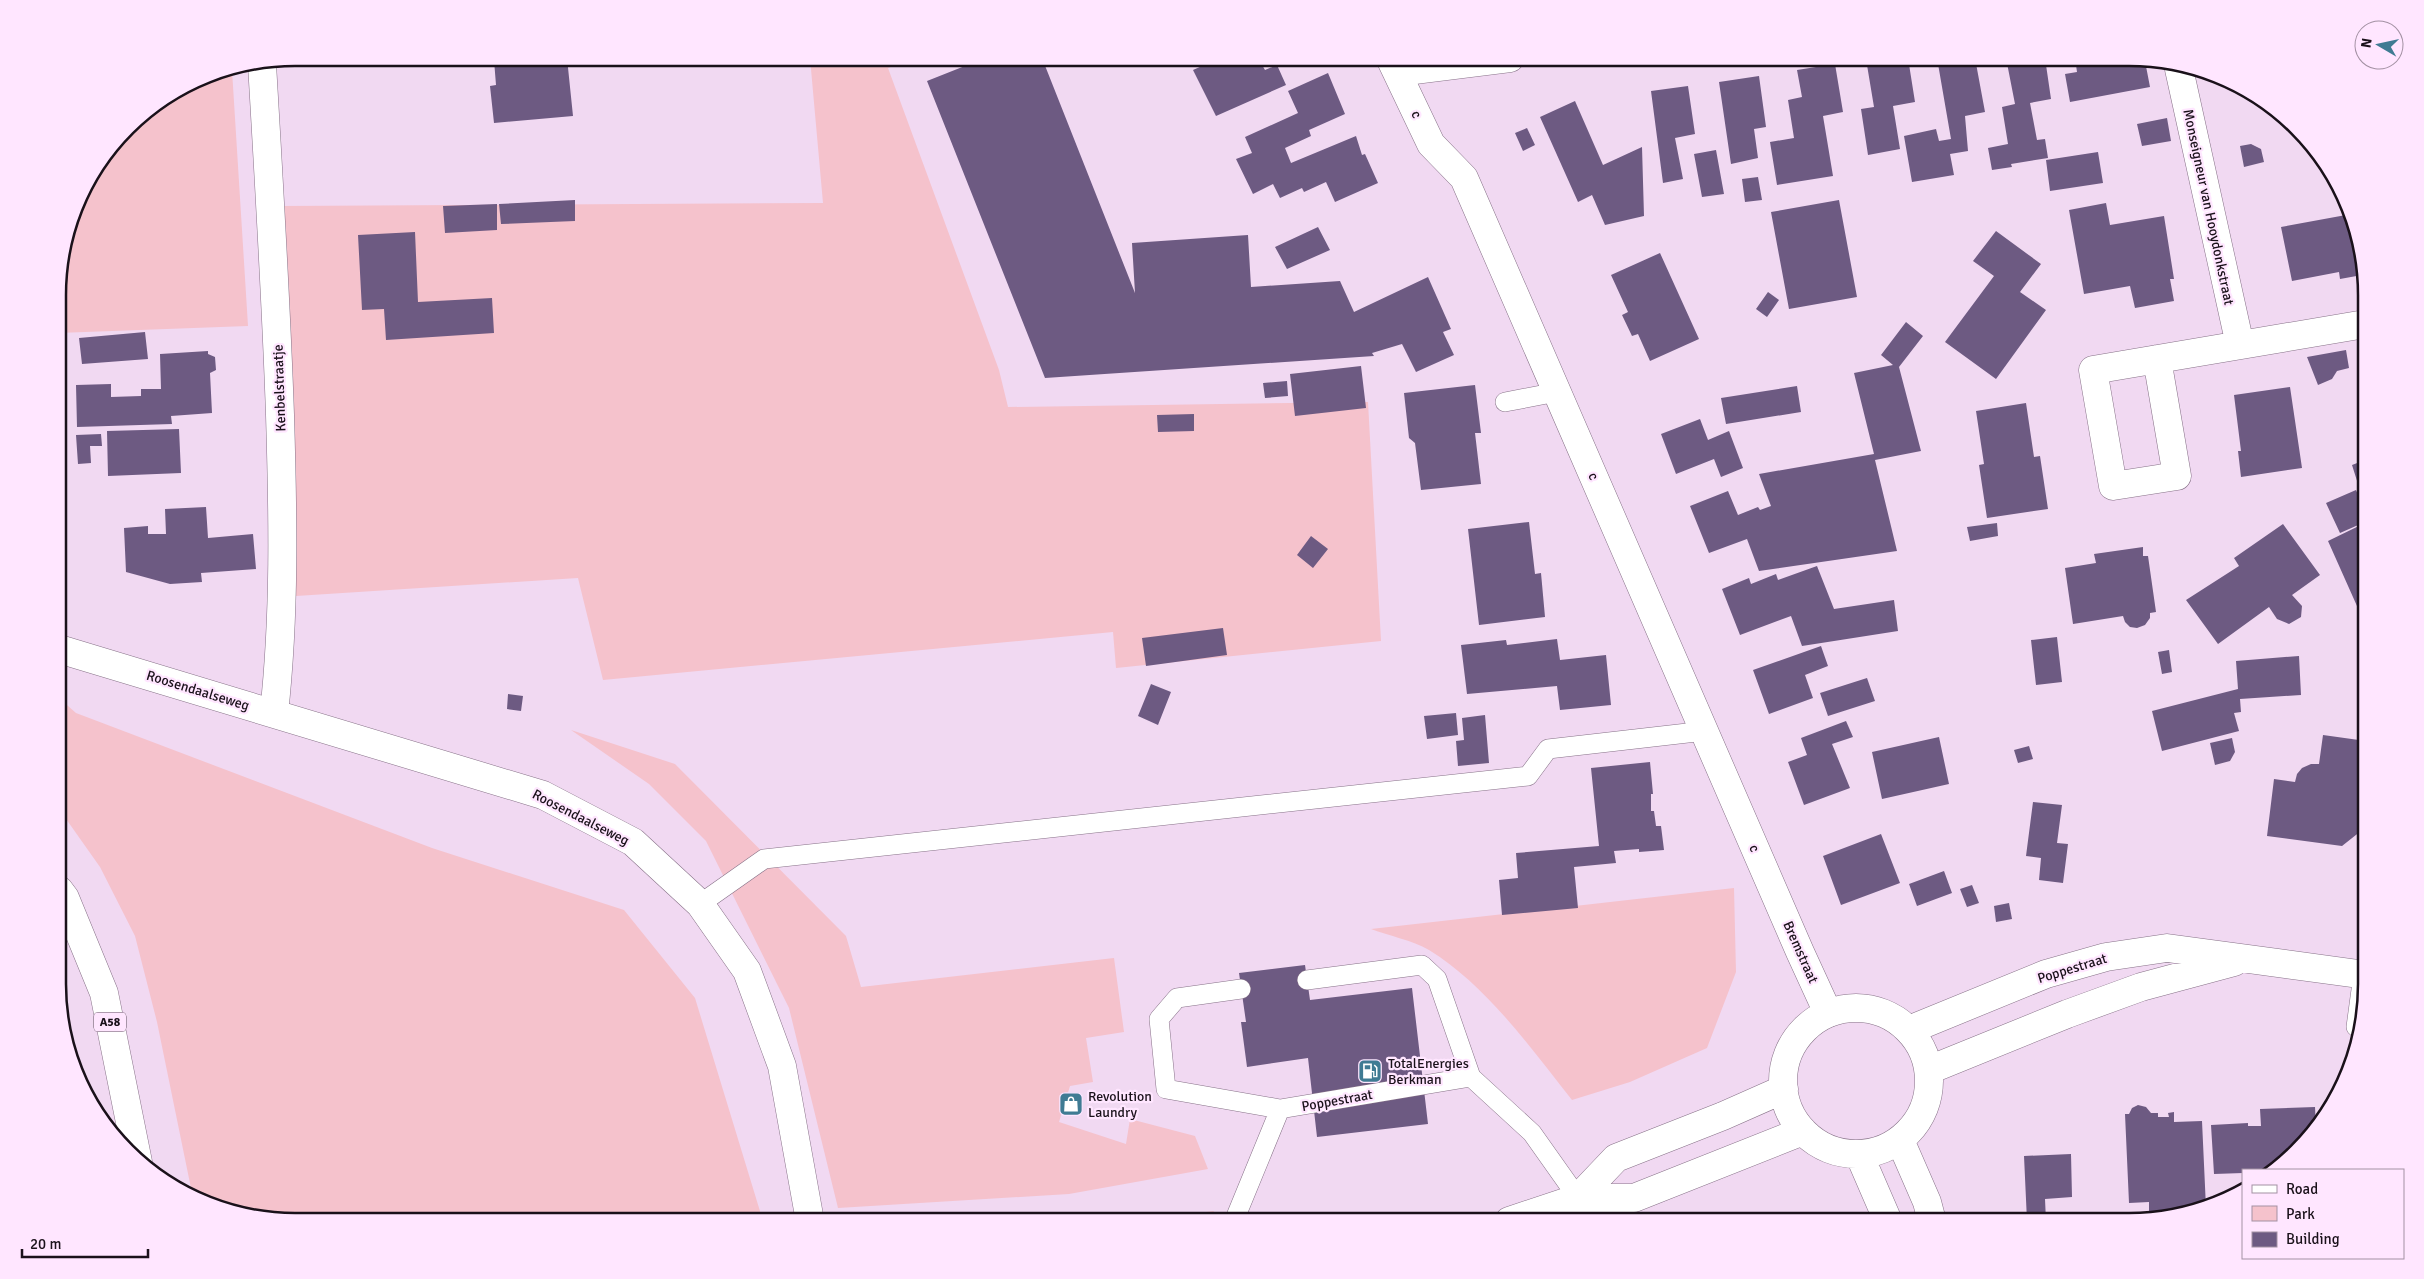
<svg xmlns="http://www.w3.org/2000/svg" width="2424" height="1279" font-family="Signika,sans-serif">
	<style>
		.green { fill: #f5c2cc }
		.building { fill: #6d5a82 }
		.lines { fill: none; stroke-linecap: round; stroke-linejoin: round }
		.service-casing { stroke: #877288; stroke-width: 20 }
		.minor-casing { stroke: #877288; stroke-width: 29 }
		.tertiary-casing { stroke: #877288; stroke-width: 29 }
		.motorway-casing { stroke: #877288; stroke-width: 29 }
		.service { stroke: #fff; stroke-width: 19 }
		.minor { stroke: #fff; stroke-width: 28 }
		.tertiary { stroke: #fff; stroke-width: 28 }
		.motorway { stroke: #fff; stroke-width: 28 }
		.labels { text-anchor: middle; stroke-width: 4.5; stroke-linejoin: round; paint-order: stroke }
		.shield { fill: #ffe6ff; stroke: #5f515f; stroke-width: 1 }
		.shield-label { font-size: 12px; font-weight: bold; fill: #1a111a }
		.street-label { font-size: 14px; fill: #1a111a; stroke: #ffe6ff }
		.poi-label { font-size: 14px; fill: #1a111a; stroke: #ffe6ff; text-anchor: start }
		.rim { fill: none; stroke: #1a111a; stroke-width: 2.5 }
	</style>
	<rect width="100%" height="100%" fill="#f1d9f2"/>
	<path class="green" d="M 810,58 L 917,58 L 888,68 L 999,370 L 1008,407 L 1368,402 L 1381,641 L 1116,668 L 1113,632 L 603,680 L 578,578 L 296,596 L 280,206 L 823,203 Z
		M 232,70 L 248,326 L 58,333 L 58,280 L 82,191 L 138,117 L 205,76 Z
		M 59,698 L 76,713 L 432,848 L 624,910 L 695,998 L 763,1221 L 296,1221 L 193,1198 L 157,1022 L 135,936 L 100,867 L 59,809 Z
		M 571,730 L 675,764 L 846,936 L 861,987 L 1114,958 L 1124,1032 L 1086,1038 L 1093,1082 L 1070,1086 L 1059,1122 L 1126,1144 L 1130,1119 L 1195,1136 L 1208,1169 L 1069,1194 L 838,1208 L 789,1008 L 706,841 L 649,784 Z
		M 1734,888 L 1736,972 L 1707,1048 L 1630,1082 L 1572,1100 C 1531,1048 1486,985 1429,950 C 1412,940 1389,936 1371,929 Z
		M 1214,1211 L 1208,1221 L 1135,1221 Z"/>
	<path class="building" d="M 487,58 L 567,58 L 573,116 L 494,123 L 490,86 L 496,85 L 494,60 L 487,60 Z
		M 985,58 L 1042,58 L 1135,293 L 1132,243 L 1248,235 L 1251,287 L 1340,281 L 1354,312 L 1428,277 L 1451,329 L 1443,332 L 1454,355 L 1416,372 L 1402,344 L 1372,353 L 1374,356 L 1045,378 L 927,81 Z
		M 1220,58 L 1258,58 L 1265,70 L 1277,65 L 1286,85 L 1216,116 L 1193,70 Z
		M 1876,58 L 1908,58 L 1915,102 L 1893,106 L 1900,149 L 1868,155 L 1861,109 L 1874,107 L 1866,59 Z
		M 1937,58 L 1975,58 L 1985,112 L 1965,116 L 1968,151 L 1950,154 L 1954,175 L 1912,182 L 1904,136 L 1936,129 L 1939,141 L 1951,139 Z
		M 2006,58 L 2045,58 L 2051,99 L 2030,103 L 2037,140 L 2045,139 L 2048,158 L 2011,164 L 2012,167 L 1992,170 L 1988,148 L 2008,144 L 2002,107 L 2015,104 Z
		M 2075,58 L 2128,58 L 2145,61 L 2150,87 L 2070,102 L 2065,74 L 2077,72 Z
		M 1835,64 L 1843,112 L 1823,116 L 1833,176 L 1777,185 L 1770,142 L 1794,138 L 1788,100 L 1802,97 L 1797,70 Z
		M 1328,73 L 1345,114 L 1309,130 L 1311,136 L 1285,148 L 1291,163 L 1356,136 L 1362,155 L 1365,154 L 1378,183 L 1335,202 L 1326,182 L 1304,192 L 1302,188 L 1280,198 L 1273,184 L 1253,194 L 1236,159 L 1252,153 L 1245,137 L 1298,113 L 1288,91 Z
		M 1759,76 L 1766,127 L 1754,129 L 1758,158 L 1731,164 L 1719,82 Z
		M 1688,86 L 1695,134 L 1675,138 L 1683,179 L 1663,183 L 1651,91 Z
		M 1575,101 L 1603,165 L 1642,147 L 1644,216 L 1605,225 L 1592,195 L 1578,202 L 1540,117 Z
		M 2167,118 L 2171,141 L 2142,146 L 2137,124 Z
		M 1527,128 L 1535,145 L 1523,151 L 1515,133 Z
		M 2251,144 L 2261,149 L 2264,162 L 2244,167 L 2240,146 Z
		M 1716,150 L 1724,194 L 1702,197 L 1694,154 Z
		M 2098,152 L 2103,183 L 2050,191 L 2046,160 Z
		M 1758,177 L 1762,200 L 1745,202 L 1742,179 Z
		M 575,200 L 575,221 L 501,224 L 499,204 Z
		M 1839,200 L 1857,297 L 1789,309 L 1771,212 Z
		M 2106,203 L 2110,225 L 2164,216 L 2174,279 L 2170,279 L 2174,301 L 2135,308 L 2130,286 L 2084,294 L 2069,210 Z
		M 497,204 L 497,230 L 445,233 L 443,206 Z
		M 2346,215 L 2360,253 L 2358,254 L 2362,275 L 2340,279 L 2339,272 L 2292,281 L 2281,227 Z
		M 1318,227 L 1330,250 L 1287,269 L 1275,247 Z
		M 1996,231 L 2041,264 L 2020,292 L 2046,310 L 1996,379 L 1945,342 L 1994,276 L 1973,261 Z
		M 415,232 L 418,302 L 492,298 L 494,333 L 386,340 L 384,309 L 362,310 L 358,235 Z
		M 1660,253 L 1699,339 L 1650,361 L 1638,334 L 1632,336 L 1622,315 L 1628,312 L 1611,275 Z
		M 1768,292 L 1779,300 L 1767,317 L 1756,309 Z
		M 1906,322 L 1923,336 L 1899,367 L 1921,451 L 1875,460 L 1897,551 L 1759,571 L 1747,539 L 1709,553 L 1690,506 L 1728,491 L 1738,515 L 1758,507 L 1760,510 L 1771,506 L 1759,474 L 1874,454 L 1854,373 L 1893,365 L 1881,355 Z
		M 145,332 L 148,359 L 82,364 L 79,338 Z
		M 2346,350 L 2349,368 L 2337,371 L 2332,379 L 2318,385 L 2307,357 Z
		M 208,351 L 208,354 L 215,357 L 216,370 L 210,373 L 212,413 L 171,416 L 172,424 L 77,427 L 76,385 L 111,384 L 111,397 L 141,396 L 141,389 L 161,389 L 160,354 Z
		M 1361,366 L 1366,408 L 1295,416 L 1290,374 Z
		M 2365,369 L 2365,391 L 2364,391 L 2358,371 Z
		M 1287,381 L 1288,396 L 1265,398 L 1263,383 Z
		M 1475,385 L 1481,433 L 1475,433 L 1481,484 L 1421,490 L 1415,443 L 1409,438 L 1404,393 Z
		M 1797,386 L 1801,412 L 1726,424 L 1721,398 Z
		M 2290,387 L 2302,468 L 2241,477 L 2238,451 L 2241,451 L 2234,395 Z
		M 2026,403 L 2034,457 L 2040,456 L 2048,509 L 1987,518 L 1979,465 L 1984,464 L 1976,411 Z
		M 1194,414 L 1194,431 L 1158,432 L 1157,415 Z
		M 1700,419 L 1708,440 L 1729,431 L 1743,468 L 1721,477 L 1714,459 L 1676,474 L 1661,434 Z
		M 179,429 L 181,473 L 108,476 L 107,431 Z
		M 101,434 L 102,446 L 90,446 L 91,463 L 78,464 L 76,435 Z
		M 2365,460 L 2365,496 L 2361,484 L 2358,484 L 2352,465 Z
		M 2356,490 L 2365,511 L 2365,522 L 2340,533 L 2326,503 Z
		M 206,507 L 208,538 L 253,534 L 256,569 L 201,573 L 202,582 L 170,584 L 126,572 L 124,528 L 148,526 L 148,534 L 166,534 L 165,509 Z
		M 1529,522 L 1535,574 L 1541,573 L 1545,617 L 1479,625 L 1468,529 Z
		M 1997,523 L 1998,536 L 1970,541 L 1967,527 Z
		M 2365,523 L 2365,624 L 2328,541 Z
		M 2283,524 L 2320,575 L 2292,595 L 2302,606 L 2301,617 L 2289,624 L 2277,619 L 2269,607 L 2218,644 L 2186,600 L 2239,566 L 2234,558 Z
		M 1311,536 L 1328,549 L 1313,568 L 1297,555 Z
		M 2143,547 L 2143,556 L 2148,556 L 2156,612 L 2150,613 L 2150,618 L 2145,625 L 2137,628 L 2130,627 L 2125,622 L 2123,616 L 2073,624 L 2065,568 L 2096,563 L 2094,554 Z
		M 1817,566 L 1834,609 L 1894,600 L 1898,631 L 1802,646 L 1791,616 L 1740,635 L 1722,589 L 1749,578 L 1751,584 L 1776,574 L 1778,580 Z
		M 1223,628 L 1227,655 L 1146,666 L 1142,638 Z
		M 2057,637 L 2062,682 L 2036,685 L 2031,640 Z
		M 1557,639 L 1560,660 L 1606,655 L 1611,705 L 1560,710 L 1557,686 L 1467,694 L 1461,645 L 1506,640 L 1507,645 Z
		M 1821,646 L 1828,666 L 1805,675 L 1813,698 L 1769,714 L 1753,670 Z
		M 2169,650 L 2172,672 L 2162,674 L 2158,652 Z
		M 2299,656 L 2301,695 L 2240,699 L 2241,712 L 2234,713 L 2239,731 L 2162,751 L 2152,711 L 2238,689 L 2236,661 Z
		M 1867,678 L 1875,701 L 1828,716 L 1820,693 Z
		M 1151,684 L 1171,692 L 1158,725 L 1138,716 Z
		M 508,694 L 523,696 L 521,711 L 507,709 Z
		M 1456,713 L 1458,735 L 1427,739 L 1424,716 Z
		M 1485,715 L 1489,763 L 1458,766 L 1456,741 L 1464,740 L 1462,718 Z
		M 1846,721 L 1853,737 L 1832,744 L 1850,788 L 1804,805 L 1788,762 L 1807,755 L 1801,738 Z
		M 2323,735 L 2366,741 L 2366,827 L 2342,846 L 2267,836 L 2274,779 L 2295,782 L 2297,774 L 2302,768 L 2311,764 L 2319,764 Z
		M 1939,737 L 1949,784 L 1882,799 L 1872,752 Z
		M 2232,738 L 2235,752 L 2230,761 L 2215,765 L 2210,743 Z
		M 2029,746 L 2033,759 L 2018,763 L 2014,750 Z
		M 1650,762 L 1653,794 L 1651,794 L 1651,811 L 1654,811 L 1656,826 L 1661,826 L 1664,850 L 1639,852 L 1639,849 L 1614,851 L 1616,863 L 1574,867 L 1578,908 L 1502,915 L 1499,880 L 1518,878 L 1516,853 L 1599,846 L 1591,768 Z
		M 2033,802 L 2062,805 L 2057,843 L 2068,844 L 2063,883 L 2039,880 L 2041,858 L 2026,856 Z
		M 1881,834 L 1900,883 L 1841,905 L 1823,856 Z
		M 1944,871 L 1952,893 L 1917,906 L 1909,884 Z
		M 1972,885 L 1979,903 L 1967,907 L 1960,889 Z
		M 2009,903 L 2012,919 L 1996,922 L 1994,906 Z
		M 1305,965 L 1310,1000 L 1412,988 L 1428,1124 L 1317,1137 L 1308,1058 L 1247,1067 L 1241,1022 L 1246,1022 L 1239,973 Z
		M 2138,1105 L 2146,1107 L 2151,1113 L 2158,1113 L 2158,1117 L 2169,1117 L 2168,1113 L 2174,1112 L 2174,1122 L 2202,1121 L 2206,1208 L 2149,1220 L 2149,1202 L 2129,1203 L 2125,1114 L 2129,1114 L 2132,1108 Z
		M 2315,1107 L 2316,1128 L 2307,1141 L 2273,1170 L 2243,1170 L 2243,1173 L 2214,1174 L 2211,1125 L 2248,1123 L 2248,1126 L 2261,1126 L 2260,1109 Z
		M 2071,1154 L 2072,1197 L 2045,1199 L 2046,1221 L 2027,1221 L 2024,1156 Z"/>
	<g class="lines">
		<g class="service-casing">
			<path id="service" d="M 1505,402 L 1557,392
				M 700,904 L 764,859 L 1528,776 L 1548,749 L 1705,731
				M 1307,980 L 1422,965 L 1437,979 L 1471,1077
				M 1241,989 L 1177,998 L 1159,1019 L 1166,1089 L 1280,1109
				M 2356,1027 L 2363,975
				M 1234,1221 L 1280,1109 L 1471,1077 L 1532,1133 L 1578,1198"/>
		</g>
		<g class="minor-casing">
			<path id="minor" d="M 1390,58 L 1431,144 L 1464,178 L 1800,952 L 1828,1013
				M 262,64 C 269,181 276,298 280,415 C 283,514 285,614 274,713
				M 2179,69 L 2240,345
				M 1398,72 L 1510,58
				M 2157,359 L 2177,476 L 2113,486 L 2093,370 L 2365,324
				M 59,649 L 543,795 L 633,842 L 700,904 L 747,971 L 782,1066 L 810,1221"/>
		</g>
		<g class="tertiary-casing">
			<path id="tertiary" d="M1783 1081a73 73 0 1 1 146 0a73 73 0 1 1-146 0Z
				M 1909,1030 L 2046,974 L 2106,957 L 2167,948 L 2366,975
				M 1929,1070 L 2067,1014 L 2141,987 L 2234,962
				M 1900,1140 L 1927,1202 L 1932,1221
				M 1859,1154 L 1888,1221
				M 1578,1198 L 1616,1158 L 1723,1116 L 1784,1089
				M 1509,1221 L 1578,1198 L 1634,1198 L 1803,1131"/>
		</g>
		<g class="motorway-casing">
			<path id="motorway" d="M 59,890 L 65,898 L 104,993 L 138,1162"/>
		</g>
		<use href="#service" class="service"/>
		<use href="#minor" class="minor"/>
		<use href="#tertiary" class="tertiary"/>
		<use href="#motorway" class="motorway"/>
	</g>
	<defs>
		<g id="fuel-square" transform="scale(1.25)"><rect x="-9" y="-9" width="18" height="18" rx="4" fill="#3f7b93" stroke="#ffe6ff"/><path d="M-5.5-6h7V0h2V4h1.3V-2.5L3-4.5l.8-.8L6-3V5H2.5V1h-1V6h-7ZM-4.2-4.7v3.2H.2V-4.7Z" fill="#fff"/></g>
		<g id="shop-square" transform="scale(1.25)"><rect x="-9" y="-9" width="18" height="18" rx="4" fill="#3f7b93" stroke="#ffe6ff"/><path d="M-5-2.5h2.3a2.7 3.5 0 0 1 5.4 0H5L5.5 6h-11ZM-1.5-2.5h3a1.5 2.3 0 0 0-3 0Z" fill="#fff"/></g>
	</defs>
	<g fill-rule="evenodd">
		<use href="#fuel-square" x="1370" y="1071"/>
		<use href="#shop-square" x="1071" y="1104"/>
	</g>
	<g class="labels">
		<rect class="shield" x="94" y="1012.5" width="32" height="19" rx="4"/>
		<g class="shield-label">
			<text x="110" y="1026">A58</text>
		</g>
		<g class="street-label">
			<text transform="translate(1417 114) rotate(65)" y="5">c</text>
			<text transform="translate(2209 207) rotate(78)" y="5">Monseigneur van Hooydonkstraat</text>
			<text transform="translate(279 388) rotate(-92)" y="5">Kenbelstraatje</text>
			<text transform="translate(1594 476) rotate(66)" y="5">c</text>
			<text transform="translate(198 690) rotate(17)" y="5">Roosendaalseweg</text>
			<text transform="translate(581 817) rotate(27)" y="5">Roosendaalseweg</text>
			<text transform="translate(1755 848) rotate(67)" y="5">c</text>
			<text transform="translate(1801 952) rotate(66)" y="5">Bremstraat</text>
			<text transform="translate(2072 968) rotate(-17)" y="5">Poppestraat</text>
			<text transform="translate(1337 1100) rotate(-10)" y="5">Poppestraat</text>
		</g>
		<g class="poi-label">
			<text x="1388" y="1068">TotalEnergies<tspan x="1388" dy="16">Berkman</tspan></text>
			<text x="1088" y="1101">Revolution<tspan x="1088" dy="16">Laundry</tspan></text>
		</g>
	</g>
	<path d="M0 0H2424V1279H0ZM295 66H2129A229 229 0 0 1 2358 295V984A229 229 0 0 1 2129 1213H295A229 229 0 0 1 66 984V295A229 229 0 0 1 295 66Z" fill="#ffe6ff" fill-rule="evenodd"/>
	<path class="rim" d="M295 66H2129A229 229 0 0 1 2358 295V984A229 229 0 0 1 2129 1213H295A229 229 0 0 1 66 984V295A229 229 0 0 1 295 66Z"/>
	<rect x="2242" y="1169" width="162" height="90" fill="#ffe6ff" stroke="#a391a3"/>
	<rect x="2252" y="1185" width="25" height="8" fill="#ffffff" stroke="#a391a3"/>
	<text x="2286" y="1194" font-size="15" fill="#1a111a">Road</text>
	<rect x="2252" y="1206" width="25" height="15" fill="#f5c2cc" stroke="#a391a3"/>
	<text x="2286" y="1219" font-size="15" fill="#1a111a">Park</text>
	<rect x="2252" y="1232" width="25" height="15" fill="#6d5a82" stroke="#a391a3"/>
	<text x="2286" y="1244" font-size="15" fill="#1a111a">Building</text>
	<g transform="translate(2379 45) rotate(279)"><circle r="24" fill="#ffe6ff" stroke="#a391a3"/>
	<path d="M0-4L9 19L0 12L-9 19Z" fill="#3f7b93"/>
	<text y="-8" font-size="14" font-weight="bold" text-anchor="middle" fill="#1a111a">N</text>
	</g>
	<path d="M22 1249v8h126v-8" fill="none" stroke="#1a111a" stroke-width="2.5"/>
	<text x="30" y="1249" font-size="15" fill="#1a111a" stroke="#ffe6ff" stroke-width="4" paint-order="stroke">20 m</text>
</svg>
